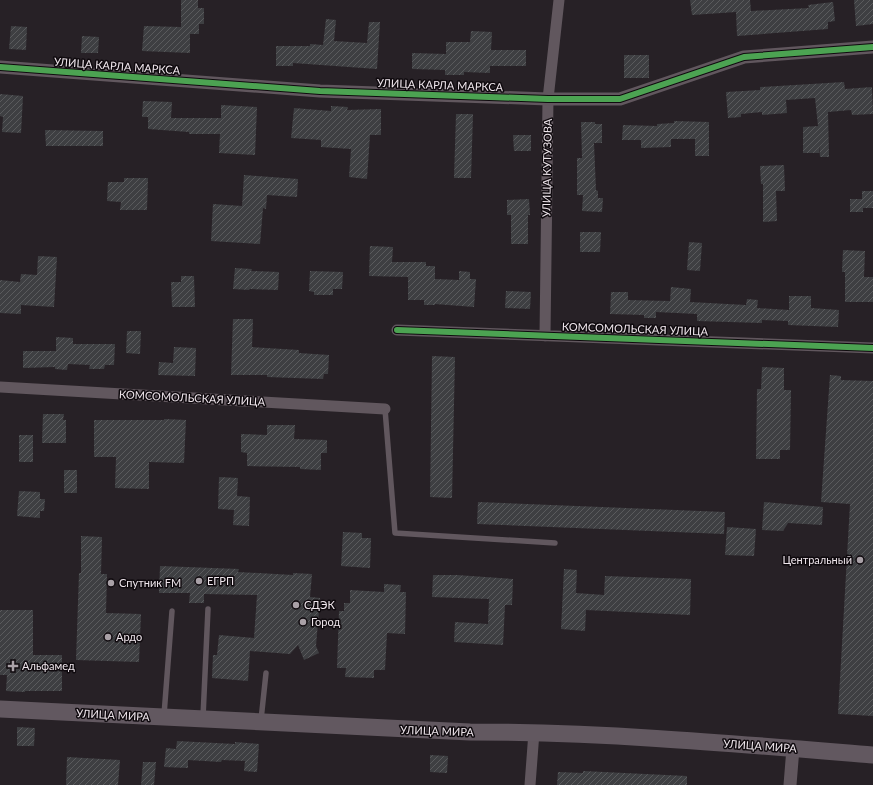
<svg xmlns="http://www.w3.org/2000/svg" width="873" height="785" font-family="Lato,sans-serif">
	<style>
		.building { fill: url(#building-hatch) }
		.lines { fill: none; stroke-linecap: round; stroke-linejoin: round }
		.service { stroke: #61575e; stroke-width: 5.5 }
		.minor { stroke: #61575e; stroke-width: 11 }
		.tertiary { stroke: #61575e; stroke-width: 13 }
		.primary { stroke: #625860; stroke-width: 17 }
		.cycleway-casing { stroke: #0f0a0e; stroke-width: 8 }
		.cycleway { stroke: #4ca352; stroke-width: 6 }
		.poi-dot { fill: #a9a1a7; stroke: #0f0a0e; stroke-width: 1.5 }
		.labels { text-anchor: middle; stroke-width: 3; stroke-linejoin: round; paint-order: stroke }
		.street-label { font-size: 11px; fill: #efe6ec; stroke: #0f0a0e }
		.poi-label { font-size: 11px; fill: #efe6ec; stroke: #0f0a0e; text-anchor: start }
	</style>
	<defs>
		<pattern id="building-hatch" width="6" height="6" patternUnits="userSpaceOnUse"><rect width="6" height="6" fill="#3e3f42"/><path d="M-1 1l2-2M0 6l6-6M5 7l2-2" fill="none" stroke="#5a5b5d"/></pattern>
	</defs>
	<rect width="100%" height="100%" fill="#272126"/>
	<path class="building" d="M 181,0 L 198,0 L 198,8 L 204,8 L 204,24 L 199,24 L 199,34 L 190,34 L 190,53 L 142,51 L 144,26 L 181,27 Z
		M 690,0 L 750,0 L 751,11 L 809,8 L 808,5 L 833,2 L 835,21 L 828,22 L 828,29 L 737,36 L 736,12 L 692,15 Z
		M 854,0 L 873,0 L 873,24 L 856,26 Z
		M 326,19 L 336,20 L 334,41 L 367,43 L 369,22 L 380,22 L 377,69 L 293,63 L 293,66 L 276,66 L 276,46 L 310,46 L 310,44 L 323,45 Z
		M 11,26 L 27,27 L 26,50 L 9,49 Z
		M 471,31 L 492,32 L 491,50 L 526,50 L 526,66 L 490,66 L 490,73 L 464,72 L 464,75 L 445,75 L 445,70 L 412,69 L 412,53 L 446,54 L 446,42 L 470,42 Z
		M 82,36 L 99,37 L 98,53 L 81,53 Z
		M 624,55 L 649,55 L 649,78 L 624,78 Z
		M 844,82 L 845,89 L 872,87 L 873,114 L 852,115 L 851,110 L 828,112 L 829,157 L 820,157 L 819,145 L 819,153 L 803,153 L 803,127 L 818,126 L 815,98 L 786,100 L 787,113 L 762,115 L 762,112 L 741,114 L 741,117 L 728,118 L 726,92 L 760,90 L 760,87 Z
		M 0,94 L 23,96 L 21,133 L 2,132 L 3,117 L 0,116 Z
		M 143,101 L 172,102 L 171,118 L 221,118 L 221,105 L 257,107 L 255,155 L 219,153 L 220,134 L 189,134 L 189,132 L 148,129 L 148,117 L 142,117 Z
		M 331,106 L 348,107 L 347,110 L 381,109 L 381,135 L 370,135 L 367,179 L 349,177 L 351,149 L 321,147 L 321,140 L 291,138 L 294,108 L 331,111 Z
		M 456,114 L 473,114 L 471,178 L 454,178 Z
		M 674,121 L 709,122 L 709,156 L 695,156 L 695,139 L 671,139 L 671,147 L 641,148 L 641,140 L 622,140 L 623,125 L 657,126 L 657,124 L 674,123 Z
		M 581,122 L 595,122 L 595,124 L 602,124 L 602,143 L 594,143 L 596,190 L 598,191 L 598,198 L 603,198 L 602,212 L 582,211 L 583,195 L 577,195 L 577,158 L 582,158 Z
		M 45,130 L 103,131 L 103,146 L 46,146 Z
		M 513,135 L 531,135 L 531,151 L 514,151 Z
		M 784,165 L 785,191 L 776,191 L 777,221 L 763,222 L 763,184 L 761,184 L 760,166 Z
		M 244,175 L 298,179 L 297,197 L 267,195 L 266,209 L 263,208 L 260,244 L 211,241 L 213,204 L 242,206 Z
		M 124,178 L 148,178 L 147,210 L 120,210 L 121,202 L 107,201 L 108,182 L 124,182 Z
		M 862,191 L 873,191 L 873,208 L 863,208 L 863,212 L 850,212 L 850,199 L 862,199 Z
		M 529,199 L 530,215 L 528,215 L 528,244 L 511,244 L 511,215 L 507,215 L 507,200 Z
		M 580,232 L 601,232 L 600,252 L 580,252 Z
		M 689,242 L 702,243 L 700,271 L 687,270 Z
		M 370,246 L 393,247 L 392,262 L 426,262 L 426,266 L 435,266 L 435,279 L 459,280 L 459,271 L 470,272 L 470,279 L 476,279 L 474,307 L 435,304 L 435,305 L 424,305 L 424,300 L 408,300 L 408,277 L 369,276 Z
		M 843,250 L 865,251 L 864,277 L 873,277 L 873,302 L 845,302 L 845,272 L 842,272 Z
		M 38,256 L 57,257 L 54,307 L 21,305 L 21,314 L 0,313 L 0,280 L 20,282 L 21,274 L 37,275 Z
		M 235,268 L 252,269 L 251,271 L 279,272 L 278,290 L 250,289 L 249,290 L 233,289 Z
		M 310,271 L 343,272 L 342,289 L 333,289 L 333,295 L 314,295 L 314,292 L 309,291 Z
		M 181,276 L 194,276 L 195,307 L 172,307 L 171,282 L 181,282 Z
		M 671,287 L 691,289 L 690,302 L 746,305 L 747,299 L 758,300 L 757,308 L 789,310 L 789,296 L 811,296 L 811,308 L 839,310 L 838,327 L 788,325 L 788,321 L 762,320 L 762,323 L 697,321 L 697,314 L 656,312 L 656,318 L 644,318 L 644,315 L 610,314 L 611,292 L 628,292 L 628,300 L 670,301 Z
		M 506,291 L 531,292 L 530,309 L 505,308 Z
		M 233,319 L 253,319 L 252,347 L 299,350 L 299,353 L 329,355 L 328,374 L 324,374 L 323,379 L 267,377 L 267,375 L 231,375 Z
		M 127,331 L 141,331 L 140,354 L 126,353 Z
		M 56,337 L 73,338 L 73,344 L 115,344 L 114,365 L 105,365 L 104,369 L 89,369 L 90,365 L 68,364 L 67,370 L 55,369 L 55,367 L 23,368 L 23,351 L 56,351 Z
		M 174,347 L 196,348 L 195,376 L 158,375 L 159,362 L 173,363 Z
		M 432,356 L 455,357 L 452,498 L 430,497 Z
		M 762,367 L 784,368 L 784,390 L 791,390 L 790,450 L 780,450 L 780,459 L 756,459 L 757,389 L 761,389 Z
		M 830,375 L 841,376 L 841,380 L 873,381 L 873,716 L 838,714 L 850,504 L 821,502 Z
		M 43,414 L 64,414 L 63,420 L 66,420 L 66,443 L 42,443 Z
		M 164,419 L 186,420 L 184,463 L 149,462 L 149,489 L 115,488 L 116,457 L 94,457 L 94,420 L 164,420 Z
		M 267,425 L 295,425 L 294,439 L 327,440 L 327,453 L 321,453 L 321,470 L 300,469 L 300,467 L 247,466 L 247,453 L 241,452 L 241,434 L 267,435 Z
		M 19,435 L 33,435 L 33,462 L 19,462 Z
		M 64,470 L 77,470 L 77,493 L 64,493 Z
		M 219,477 L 238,478 L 237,496 L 250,497 L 249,526 L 233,525 L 234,510 L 218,509 Z
		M 19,491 L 40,492 L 40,499 L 45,499 L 44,511 L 40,511 L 40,518 L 17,516 Z
		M 478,502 L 725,512 L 724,534 L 477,524 Z
		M 764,502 L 823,507 L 822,525 L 788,523 L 783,531 L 762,530 Z
		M 727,527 L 756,529 L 754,556 L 725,555 Z
		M 343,532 L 362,533 L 362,538 L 371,538 L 370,568 L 341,566 Z
		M 81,536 L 102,537 L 101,574 L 107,574 L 106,613 L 141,614 L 139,662 L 76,660 L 79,573 L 81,573 Z
		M 160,566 L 239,569 L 238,572 L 293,575 L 293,573 L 312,574 L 310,597 L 320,598 L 316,646 L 319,653 L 304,660 L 298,645 L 290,654 L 250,651 L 248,681 L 212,678 L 213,655 L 217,655 L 219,635 L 254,638 L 257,595 L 204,594 L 204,603 L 189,603 L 190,593 L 159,593 Z
		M 564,569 L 577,570 L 576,593 L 604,595 L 605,576 L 691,579 L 690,615 L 586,610 L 585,631 L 561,629 Z
		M 433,575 L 457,575 L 513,579 L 512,605 L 505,605 L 503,645 L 454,642 L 455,622 L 488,624 L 489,599 L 432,597 Z
		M 384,584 L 401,585 L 400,592 L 406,592 L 405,634 L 387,633 L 385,670 L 374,670 L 374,678 L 345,677 L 346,668 L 337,668 L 339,611 L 344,611 L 344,603 L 350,603 L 350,590 L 384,592 Z
		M 0,610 L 33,610 L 33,655 L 62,655 L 62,691 L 25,691 L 25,692 L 6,691 L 7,675 L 0,675 Z
		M 17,727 L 35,728 L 34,746 L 17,746 Z
		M 177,741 L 235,744 L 235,742 L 259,744 L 257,772 L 244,771 L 245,761 L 222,760 L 221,762 L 188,760 L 188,768 L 164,767 L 166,748 L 176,749 Z
		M 430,755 L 448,756 L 447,773 L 430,772 Z
		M 67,757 L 120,760 L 118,785 L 66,785 Z
		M 143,762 L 156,762 L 154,785 L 141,785 Z
		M 583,771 L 687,776 L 687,785 L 557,785 L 558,772 L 583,773 Z"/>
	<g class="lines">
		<path class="service" d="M 385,409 L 395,533 L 555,543
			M 164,715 L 172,611
			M 203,717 L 208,609
			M 261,720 L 266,673"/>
		<path class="minor" d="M 397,330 L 873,348
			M 545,336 L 548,99 L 559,0
			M 0,387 L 385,409
			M 530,785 L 534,732"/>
		<path class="tertiary" d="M 0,67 L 320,91 L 548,99 L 620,99 L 744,57 L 873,47
			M 790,785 L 793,748"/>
		<path class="primary" d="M 0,709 L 470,732 C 605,732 739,744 873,755"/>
		<g class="cycleway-casing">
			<path id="cycleway" d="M 0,67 L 320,91 L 548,99 L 620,99 L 744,57 L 873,47
				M 397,330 L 873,348"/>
		</g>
		<use href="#cycleway" class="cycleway"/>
	</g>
	<g class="poi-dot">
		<circle cx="860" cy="560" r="4"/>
		<circle cx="199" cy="581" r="4"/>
		<circle cx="111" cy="583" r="4"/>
		<circle cx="296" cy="605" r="4"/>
		<circle cx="303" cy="622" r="4"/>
		<circle cx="108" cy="637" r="4"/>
		<path d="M11 660h4v4h4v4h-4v4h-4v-4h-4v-4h4z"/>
	</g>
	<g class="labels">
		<g class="street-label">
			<text transform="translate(117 66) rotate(4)" y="4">УЛИЦА КАРЛА МАРКСА</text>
			<text transform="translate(440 85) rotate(2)" y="4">УЛИЦА КАРЛА МАРКСА</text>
			<text transform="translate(547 168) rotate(-89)" y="4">УЛИЦА КУТУЗОВА</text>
			<text transform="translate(635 329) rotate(2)" y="4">КОМСОМОЛЬСКАЯ УЛИЦА</text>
			<text transform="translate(192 398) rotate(3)" y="4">КОМСОМОЛЬСКАЯ УЛИЦА</text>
			<text transform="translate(113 715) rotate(3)" y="4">УЛИЦА МИРА</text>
			<text transform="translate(437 731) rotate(2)" y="4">УЛИЦА МИРА</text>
			<text transform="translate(760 746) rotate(4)" y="4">УЛИЦА МИРА</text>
		</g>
		<g class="poi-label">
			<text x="852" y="564" text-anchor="end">Центральный</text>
			<text x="207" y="585">ЕГРП</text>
			<text x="119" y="587">Спутник FM</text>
			<text x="304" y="609">СДЭК</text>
			<text x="311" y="626">Город</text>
			<text x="116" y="641">Ардо</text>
			<text x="22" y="670">Альфамед</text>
		</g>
	</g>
</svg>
